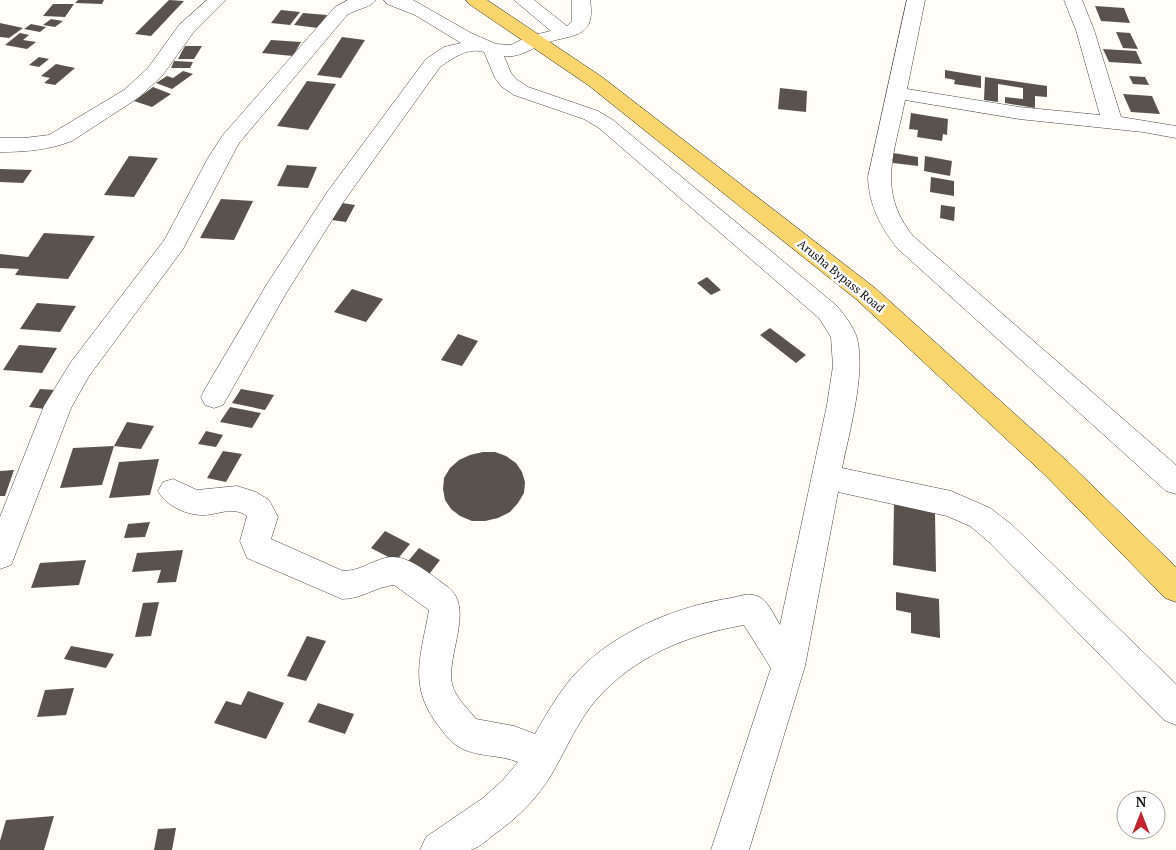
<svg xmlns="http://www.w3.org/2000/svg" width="1176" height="850" font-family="'PT Serif',serif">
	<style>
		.building { fill: #5a524d }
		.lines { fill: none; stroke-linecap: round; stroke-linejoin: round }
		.street-casing { stroke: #444; stroke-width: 1 }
		.primary-casing { stroke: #222; stroke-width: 1 }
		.street { fill: #fff; fill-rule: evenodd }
		.primary { fill: #f9d66b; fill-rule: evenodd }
		.labels { text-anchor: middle; stroke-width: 5; stroke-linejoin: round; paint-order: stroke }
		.street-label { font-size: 12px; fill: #111; stroke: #fff }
	</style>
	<rect width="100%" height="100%" fill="#fffdf5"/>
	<path class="building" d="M 78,0 L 104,0 L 102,4 L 75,3 Z
		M 169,0 L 184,1 L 151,36 L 135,34 Z
		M 53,4 L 74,4 L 65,17 L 43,16 Z
		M 1095,6 L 1124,8 L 1130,23 L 1101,21 Z
		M 281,10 L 300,12 L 290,25 L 271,23 Z
		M 303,13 L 327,15 L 318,28 L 294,25 Z
		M 51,19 L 63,21 L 55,27 L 43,25 Z
		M 0,23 L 23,28 L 9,38 L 0,37 Z
		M 31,24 L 46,27 L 40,32 L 24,29 Z
		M 1116,32 L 1130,33 L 1138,49 L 1123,48 Z
		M 20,33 L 29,35 L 23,40 L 36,42 L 27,49 L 5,45 Z
		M 342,37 L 365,40 L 341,78 L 317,75 Z
		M 271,40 L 301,42 L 293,56 L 262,53 Z
		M 185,46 L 202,46 L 194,59 L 178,59 Z
		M 1103,49 L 1136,51 L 1142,64 L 1109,62 Z
		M 39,57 L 49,59 L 39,67 L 29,65 Z
		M 174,61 L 193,62 L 190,68 L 171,68 Z
		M 56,64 L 75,68 L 55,85 L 44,83 L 50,78 L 41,76 Z
		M 945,70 L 981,76 L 981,88 L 954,84 L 955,80 L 945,78 Z
		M 183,71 L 193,74 L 172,89 L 156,83 L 167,76 L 173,78 Z
		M 1129,76 L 1145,77 L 1149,85 L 1133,84 Z
		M 985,77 L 1047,86 L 1047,97 L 1035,96 L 1035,108 L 1005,103 L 1005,97 L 1023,99 L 1023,88 L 998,84 L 998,102 L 984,100 Z
		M 307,81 L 336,84 L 308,130 L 277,126 Z
		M 153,87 L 171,94 L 152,107 L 134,101 Z
		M 780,88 L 807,91 L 806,112 L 778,109 Z
		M 1123,94 L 1152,96 L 1160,114 L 1131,112 Z
		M 911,113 L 948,119 L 947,135 L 943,134 L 942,141 L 917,137 L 918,130 L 909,129 Z
		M 893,153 L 918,157 L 918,166 L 893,163 Z
		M 129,156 L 158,158 L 134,197 L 104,195 Z
		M 925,156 L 952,161 L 950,176 L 924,171 Z
		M 287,165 L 317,167 L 308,188 L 277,186 Z
		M 0,169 L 32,170 L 23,183 L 0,182 Z
		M 931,177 L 954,181 L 954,196 L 930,192 Z
		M 221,199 L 253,201 L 234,240 L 200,238 Z
		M 342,203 L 355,205 L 346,222 L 332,220 Z
		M 941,205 L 955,207 L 954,221 L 940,218 Z
		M 44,233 L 95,236 L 68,279 L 15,275 L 19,269 L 0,268 L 0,254 L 28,257 Z
		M 707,277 L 721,290 L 711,295 L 697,283 Z
		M 352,289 L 383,299 L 366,322 L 334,312 Z
		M 37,303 L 76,306 L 60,332 L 20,329 Z
		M 770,328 L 806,355 L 796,363 L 760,335 Z
		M 458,334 L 478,341 L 462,366 L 441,360 Z
		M 19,345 L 57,348 L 42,373 L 3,370 Z
		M 40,389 L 56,390 L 45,409 L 29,407 Z
		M 241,389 L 274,395 L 265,410 L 232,403 Z
		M 230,407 L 261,413 L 252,428 L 220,422 Z
		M 127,422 L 154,426 L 141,449 L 114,446 L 102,485 L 60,488 L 73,448 L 114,446 Z
		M 206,431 L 223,435 L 216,447 L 198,444 Z
		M 223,451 L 242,454 L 226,482 L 207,478 Z
		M 483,452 L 495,452 L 506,456 L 516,463 L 522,472 L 525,482 L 524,493 L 518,503 L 510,512 L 498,518 L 485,521 L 472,521 L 460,516 L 451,509 L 445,500 L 443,489 L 444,478 L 450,468 L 459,460 L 470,455 Z
		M 159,459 L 150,495 L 109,498 L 119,462 Z
		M 14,470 L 5,496 L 0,496 L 0,471 Z
		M 894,504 L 935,512 L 936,572 L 893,565 Z
		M 150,522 L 145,537 L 124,538 L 128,524 Z
		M 385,531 L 410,544 L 396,561 L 371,548 Z
		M 419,548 L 440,560 L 427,577 L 405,565 Z
		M 183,550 L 176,582 L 157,583 L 161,570 L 132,572 L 137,553 Z
		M 86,560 L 79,585 L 31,588 L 40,563 Z
		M 896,592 L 939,599 L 940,638 L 911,633 L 911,613 L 896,610 Z
		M 159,602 L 151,636 L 135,637 L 143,603 Z
		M 307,636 L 326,641 L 306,681 L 287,676 Z
		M 71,646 L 114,654 L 106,668 L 64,659 Z
		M 74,688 L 66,715 L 37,717 L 45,690 Z
		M 248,691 L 284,703 L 266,739 L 214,723 L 226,701 L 241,705 Z
		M 318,703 L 354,714 L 345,734 L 308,722 Z
		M 54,816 L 44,850 L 0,850 L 0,841 L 6,820 Z
		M 176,828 L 172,850 L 154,850 L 158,829 Z"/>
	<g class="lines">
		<g class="street-casing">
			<path id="street" d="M 207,0 L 226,0 L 193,33 L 162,76 L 138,98 L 72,141 C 49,150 25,152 0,152 L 0,138 L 24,138 L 49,135 L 124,90 L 148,68 L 179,25 Z
				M 348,0 L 376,0 C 370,8 356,9 347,15 L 239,143 L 183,249 L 89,376 L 71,408 L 15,555 L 11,565 L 0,569 L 0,517 L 44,406 L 71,362 L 165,239 L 208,158 L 223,135 L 335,7 Z
				M 384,0 L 413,0 L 471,33 L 496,44 L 511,45 L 529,36 L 551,31 L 514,0 L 534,0 L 567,26 L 572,21 L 572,0 L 590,0 C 597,42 568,33 541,45 C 529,50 518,58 504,56 L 511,73 L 516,79 L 528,87 L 598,111 L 613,120 L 837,306 C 845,316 853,326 857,338 C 866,373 849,433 842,468 L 951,491 L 990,508 L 1011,524 L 1176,684 L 1176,725 L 1164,720 L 989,542 L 970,526 L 947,516 L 838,492 L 805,666 L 749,850 L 711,850 L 771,668 L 744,625 C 687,635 634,656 595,701 C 576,724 565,752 550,777 C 535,801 515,820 492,836 C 486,841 477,849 470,850 C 454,850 436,850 420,850 L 426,837 L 483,798 L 503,780 L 518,762 C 501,755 482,757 465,750 C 453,745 448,738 440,728 C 407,686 421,657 429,610 L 394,585 C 375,587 362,599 342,599 L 247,558 L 240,541 L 247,516 C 233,506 220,514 205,515 C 188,516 166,506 158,491 L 163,482 L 173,479 L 197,490 L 237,486 L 256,492 L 269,500 L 278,517 L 271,539 L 343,571 C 359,571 370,562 385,558 C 407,552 430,575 448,587 C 475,608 446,655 452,684 C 455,697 468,709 476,719 L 514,726 L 535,734 C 550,708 564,683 586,663 C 625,628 679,606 731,598 C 737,597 747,593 753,595 C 767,597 773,614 780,625 L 827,405 L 833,366 L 831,337 L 819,318 L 599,128 L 584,119 L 514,95 L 502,87 L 495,78 L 484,52 C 468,47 453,58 440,67 L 344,201 L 285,295 L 223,405 L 214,408 L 205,405 L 201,397 L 205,389 L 267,284 L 328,191 L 426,59 L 444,47 L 461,43 L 415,15 L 387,4 Z
				M 907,0 L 925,0 L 907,89 L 1019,107 L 1100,115 L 1076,30 L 1064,0 L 1082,0 L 1094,30 L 1121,117 L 1176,126 L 1176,138 L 1143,132 L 1019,119 L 905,100 C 895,153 876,190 913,236 L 1176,465 L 1176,494 L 1166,491 L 897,248 C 880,226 869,205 868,177 Z"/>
		</g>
		<g class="primary-casing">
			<path id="primary" d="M 466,0 L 487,0 L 602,77 L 875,288 L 1066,460 L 1176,567 L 1176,602 L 1165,598 L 1046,476 L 857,300 L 588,85 L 469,4 Z"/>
		</g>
		<use href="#street" class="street"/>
		<use href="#primary" class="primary"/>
	</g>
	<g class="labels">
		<g class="street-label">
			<text transform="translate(841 276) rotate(39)" y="4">Arusha Bypass Road</text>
		</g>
	</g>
	<g transform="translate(1141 815)"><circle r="24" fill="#ffffff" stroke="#a0a0a0"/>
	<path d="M0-4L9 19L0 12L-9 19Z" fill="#c4262e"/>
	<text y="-8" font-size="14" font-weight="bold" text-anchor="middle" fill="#111111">N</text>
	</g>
</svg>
